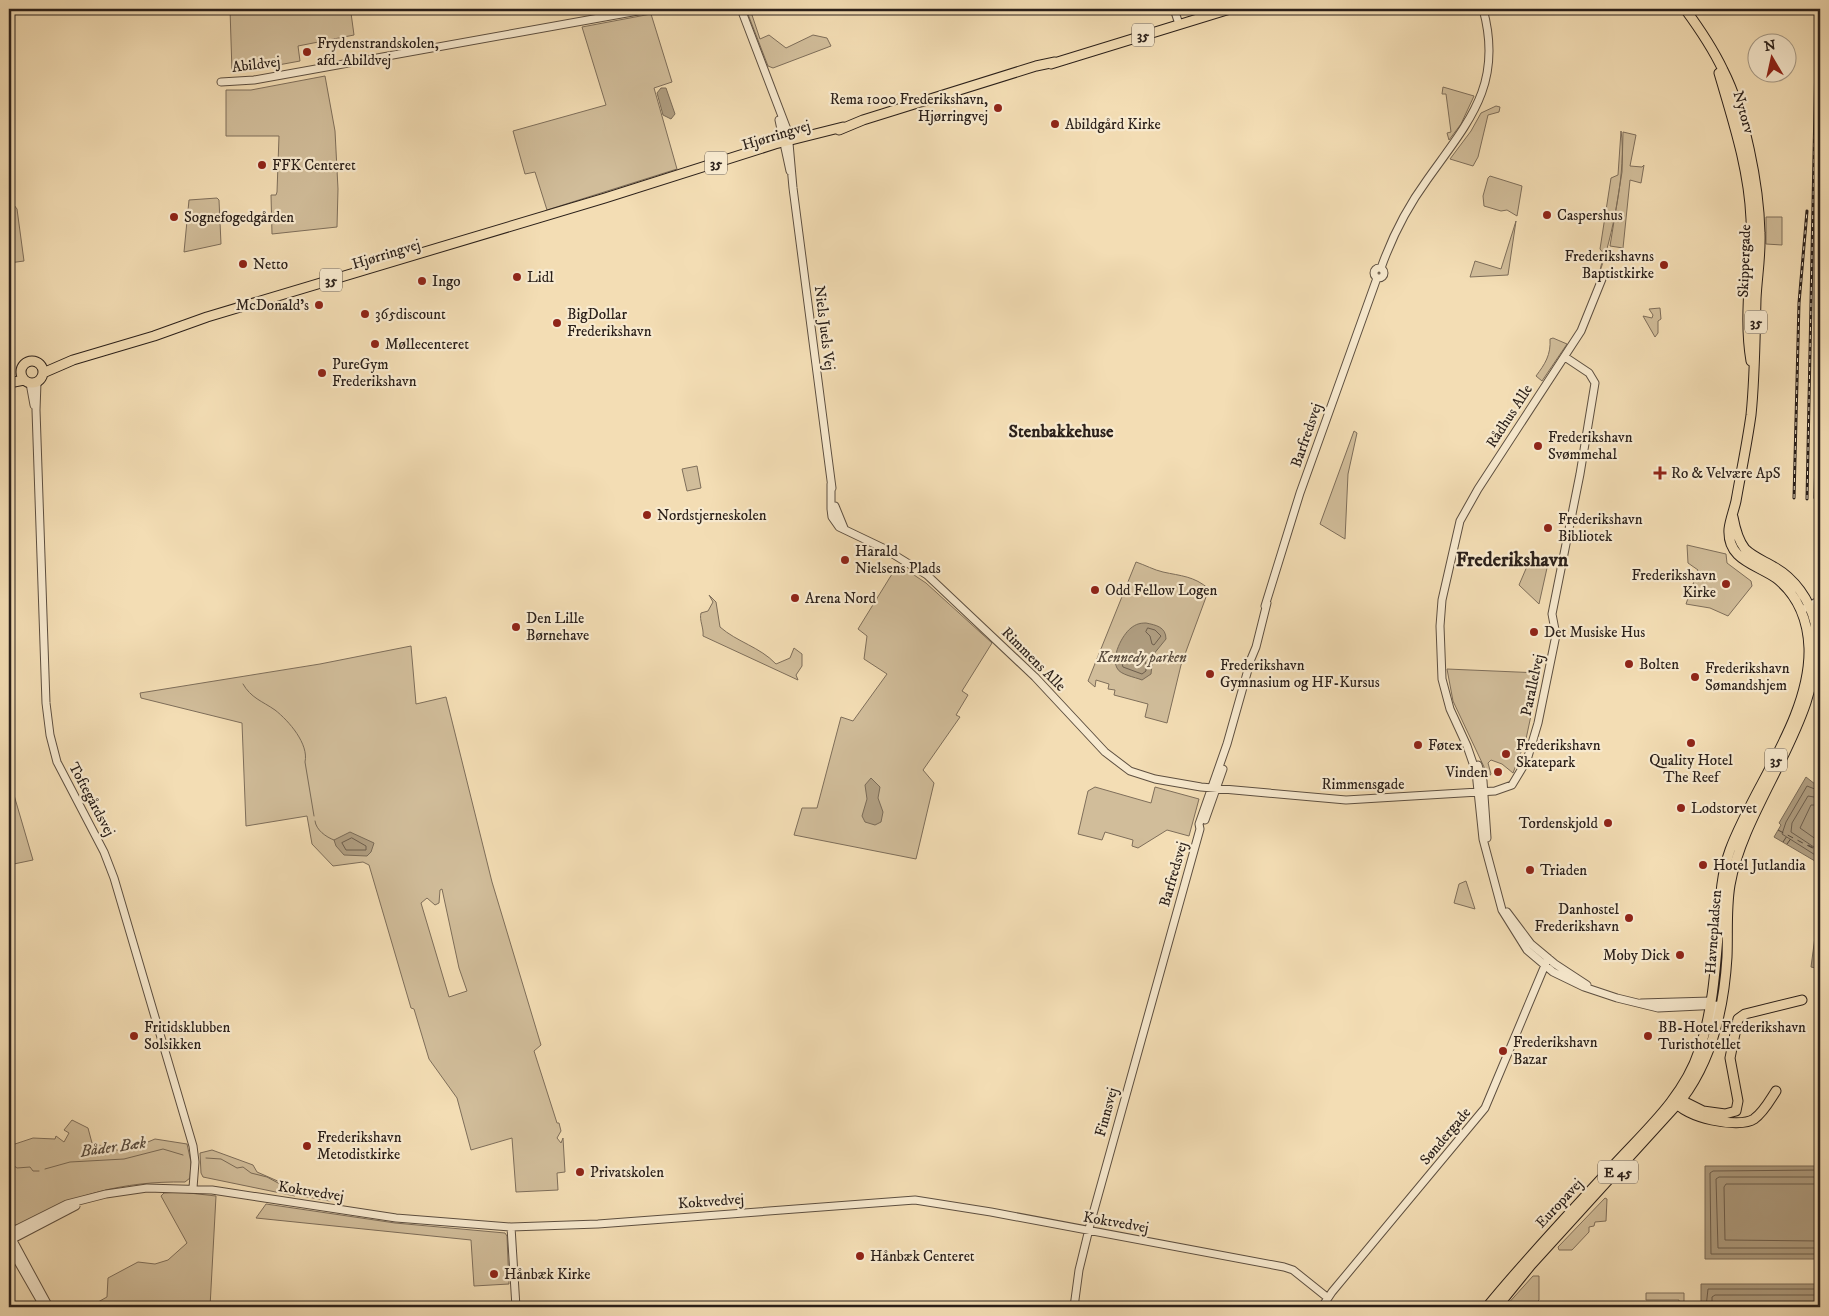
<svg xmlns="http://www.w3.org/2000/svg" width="1829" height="1316" font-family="'IM FELL DW Pica',serif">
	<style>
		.green { fill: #d1bd9a; stroke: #7e6e5a; fill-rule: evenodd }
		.water { fill: #af9d80; stroke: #7a6b57 }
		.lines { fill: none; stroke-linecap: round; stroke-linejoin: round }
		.shore { stroke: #6d5e4d; stroke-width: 1 }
		.stream { stroke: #7a6b57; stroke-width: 1 }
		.ferry { stroke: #594c3e; stroke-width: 1; stroke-dasharray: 6 5; stroke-linecap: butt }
		.tertiary-casing { stroke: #5d4f40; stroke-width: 9 }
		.primary-casing { stroke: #2b201a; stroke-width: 11 }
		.tertiary { stroke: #f7e9ce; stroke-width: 7 }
		.primary { stroke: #f3ddb4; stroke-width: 9 }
		.rail-casing { stroke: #2b201a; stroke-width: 3 }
		.rail { stroke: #f7e9ce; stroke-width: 1; stroke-dasharray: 4; stroke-linecap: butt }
		.poi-dot { fill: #8f2418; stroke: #f7e9ce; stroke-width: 2 }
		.labels { text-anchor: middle; stroke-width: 4.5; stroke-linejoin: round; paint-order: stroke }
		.shield { fill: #f7e9ce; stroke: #685c50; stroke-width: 1 }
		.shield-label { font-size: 14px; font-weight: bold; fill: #2b201a }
		.poi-label { font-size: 15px; fill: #2b201a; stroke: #f7e9ce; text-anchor: start }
		.street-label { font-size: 15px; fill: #2b201a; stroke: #f7e9ce }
		.park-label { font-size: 15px; font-style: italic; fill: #5d4f40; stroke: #f7e9ce }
		.water-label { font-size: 16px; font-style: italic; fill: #594c3e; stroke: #f7e9ce }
		.quarter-label { font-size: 18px; font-weight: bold; fill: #2b201a; stroke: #f7e9ce }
		.district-label { font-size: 20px; font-weight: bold; fill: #2b201a; stroke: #f7e9ce }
	</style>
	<rect width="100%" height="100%" fill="#f3ddb4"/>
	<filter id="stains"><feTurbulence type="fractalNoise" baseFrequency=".004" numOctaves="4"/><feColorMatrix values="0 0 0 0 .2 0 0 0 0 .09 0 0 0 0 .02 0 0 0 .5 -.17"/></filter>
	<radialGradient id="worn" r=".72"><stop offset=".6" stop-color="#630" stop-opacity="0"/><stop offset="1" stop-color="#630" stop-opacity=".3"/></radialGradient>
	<path class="green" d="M 230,9 L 375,9 L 351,13 L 354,35 L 298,46 L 300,61 L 240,72 L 232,72 Z
		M 746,9 L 750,9 L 760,39 L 769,35 L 786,48 L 813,35 L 827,38 L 831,46 L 773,68 L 768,66 Z
		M 651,14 L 672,82 L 654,88 L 677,169 L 547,210 L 535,172 L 525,174 L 513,131 L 606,105 L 582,27 Z
		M 325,76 L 335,131 L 338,189 L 337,227 L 272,234 L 271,195 L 276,195 L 277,192 L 279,136 L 226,136 L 226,90 L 251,90 Z
		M 1443,87 L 1474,96 L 1461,124 L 1449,140 L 1447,133 L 1451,132 L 1446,94 L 1442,94 Z
		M 1496,106 L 1500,107 L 1499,112 L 1488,115 L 1478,157 L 1473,166 L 1450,159 L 1471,131 L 1481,113 Z
		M 1621,131 C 1627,167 1612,239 1599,274 L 1604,254 L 1600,249 L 1611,178 L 1618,175 Z
		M 1623,132 L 1636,135 L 1630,166 L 1642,167 L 1644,165 L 1641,183 L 1630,180 L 1623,248 L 1610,246 L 1622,172 Z
		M 1490,176 L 1522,186 L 1517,216 L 1507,210 L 1501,211 L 1484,206 L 1483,196 L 1488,178 Z
		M 217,198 L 219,200 L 221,244 L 184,252 L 189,200 Z
		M 14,205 L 17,209 L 24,261 L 9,263 L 9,206 Z
		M 1766,217 L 1782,217 L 1782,245 L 1766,244 Z
		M 1516,221 L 1508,275 L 1470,277 L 1475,261 L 1501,269 Z
		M 1660,308 L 1661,319 L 1658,321 L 1658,333 L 1655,337 L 1643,316 L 1652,318 L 1653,315 L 1649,309 Z
		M 1553,338 L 1567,344 L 1542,381 L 1536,376 C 1545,364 1551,355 1550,339 Z
		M 1354,431 L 1357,433 L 1348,474 L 1345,539 L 1320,524 Z
		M 697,466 L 701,488 L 687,491 L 682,469 Z
		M 1687,545 L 1726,554 L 1727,563 L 1751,581 L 1752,586 L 1728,616 L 1710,608 L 1686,604 L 1698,570 L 1688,563 Z
		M 1549,559 L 1539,604 L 1519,585 L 1528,564 Z
		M 1136,562 C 1145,565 1154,570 1163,572 C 1181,576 1194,576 1209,589 L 1181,665 L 1167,723 L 1145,717 L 1148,704 L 1114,695 L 1115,690 L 1108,689 L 1109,684 L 1096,680 L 1095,687 L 1088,681 Z
		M 908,571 L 926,583 L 992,643 L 962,691 L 968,695 L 956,715 L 960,717 L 923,770 L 934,783 L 916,859 L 794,835 L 802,808 L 817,808 L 841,717 L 853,721 L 887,674 L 864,659 L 867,636 L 858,629 L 892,574 Z
		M 709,595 L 716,602 L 720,627 C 737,642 760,647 776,664 L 790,658 L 794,648 L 802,654 L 802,666 L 796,675 L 798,680 L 703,636 C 704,628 699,620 701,613 L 708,611 L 713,602 Z
		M 411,646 L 416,704 L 446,697 L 492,882 L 541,1045 L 534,1051 L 557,1123 L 559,1123 L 561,1131 L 557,1138 L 561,1143 L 563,1138 L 565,1172 L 557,1173 L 558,1190 L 516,1192 L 512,1138 L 471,1150 L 457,1098 L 429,1059 L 414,1009 L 411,1008 L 369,865 L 363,862 L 333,866 L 312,844 L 307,816 L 246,826 L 242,723 L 141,698 L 140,693 L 320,664 ZM 442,889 L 459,968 L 467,991 L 449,997 L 421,903 L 427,898 L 435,905 L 439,903 L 440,890 Z
		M 1447,669 L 1540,673 L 1526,739 L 1513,773 L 1502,764 L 1491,760 L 1488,763 L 1491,774 L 1487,779 L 1485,769 L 1453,701 Z
		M 9,778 L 33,860 L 9,865 Z
		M 1095,787 L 1151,803 L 1155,787 L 1199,799 L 1189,836 L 1167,830 L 1138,848 L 1132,846 L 1133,840 L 1105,832 L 1102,840 L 1078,834 L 1088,791 Z
		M 1466,881 L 1475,909 L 1454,903 L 1459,884 Z
		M 72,1120 L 88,1128 L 92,1143 L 124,1152 L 155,1139 L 187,1144 L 191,1162 L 190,1178 L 185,1182 C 122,1181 73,1195 18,1225 L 12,1225 L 9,1222 L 9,1146 L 33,1138 L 55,1139 L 56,1136 L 64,1142 L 69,1133 L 64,1130 Z
		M 212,1150 L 253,1165 L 257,1172 L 296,1189 L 295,1196 L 203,1177 L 201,1173 L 200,1153 Z
		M 180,1192 L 216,1196 L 210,1307 L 192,1307 L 192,1303 L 175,1305 L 175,1307 L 89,1307 L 107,1297 L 108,1278 L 138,1262 L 155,1264 L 168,1260 L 187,1243 L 161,1196 L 164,1193 Z
		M 1605,1198 L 1607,1199 L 1606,1221 L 1595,1222 L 1594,1226 L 1589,1227 L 1589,1232 L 1572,1250 L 1559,1250 L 1558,1247 Z
		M 266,1204 L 395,1223 L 505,1233 L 507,1236 L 509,1284 L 474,1286 L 471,1240 L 256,1218 Z
		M 1533,1276 L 1539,1276 L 1539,1300 L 1536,1303 L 1505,1307 Z
		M 1646,1293 L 1684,1293 L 1684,1304 L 1679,1304 L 1679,1300 L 1646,1300 Z"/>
	<path class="water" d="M 661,88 L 666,88 L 675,114 L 671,119 L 663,115 L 657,93 Z
		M 1146,623 C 1156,625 1166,627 1166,639 L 1153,655 L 1151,674 L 1142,680 C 1135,677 1120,675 1117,668 C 1111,657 1122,635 1131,628 C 1136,624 1140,623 1146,623 Z
		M 1806,777 L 1820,788 L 1820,864 L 1774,837 L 1781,825 L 1779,823 Z
		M 871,778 L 880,787 L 878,798 L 883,812 L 881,822 L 875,825 L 865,822 L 862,816 L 867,799 L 865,785 Z
		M 350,832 L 374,843 L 371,852 L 367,856 L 344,855 L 336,846 L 334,840 Z
		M 1820,899 L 1820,969 L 1811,967 Z
		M 1705,1166 L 1820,1166 L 1820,1259 L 1705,1259 Z
		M 1701,1284 L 1820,1284 L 1820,1307 L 1701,1307 Z"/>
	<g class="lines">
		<path class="shore" d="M 1148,628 L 1155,630 L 1161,636 L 1154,645 L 1152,644 L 1150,636 L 1146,632 Z
			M 1124,656 L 1134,662 L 1145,657 L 1146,671 L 1142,674 L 1123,667 L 1120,659 Z
			M 1820,791 L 1807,786 L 1786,822 L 1782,834 L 1820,858
			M 1820,798 L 1808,796 L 1792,823 L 1791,832 L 1820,851
			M 1820,805 L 1811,805 L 1800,828 L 1820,842
			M 352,838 L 366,846 L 366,850 L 346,850 L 342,843 Z
			M 1820,1170 L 1713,1171 L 1710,1173 L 1711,1254 L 1820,1254
			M 1820,1177 L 1719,1177 L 1716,1179 L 1718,1248 L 1820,1248
			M 1820,1184 L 1726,1184 L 1724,1187 L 1725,1240 L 1820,1241
			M 1706,1307 L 1708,1289 L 1820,1289
			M 1712,1307 L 1712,1297 L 1715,1295 L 1820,1295
			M 1720,1307 L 1722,1303 L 1820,1303"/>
		<path class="stream" d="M 243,684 C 251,698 262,701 275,710 C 289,721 309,744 305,762 L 314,816
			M 315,821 C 316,830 326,837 334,840
			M 206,1158 L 221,1159 L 237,1168 L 243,1167 L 251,1173 L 267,1177 L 302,1196 L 330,1201
			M 9,1162 L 17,1168 L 30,1167 L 33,1171 L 39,1171
			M 45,1169 L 70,1162 L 124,1159 L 163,1149 L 183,1155"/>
		<path class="ferry" d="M 1778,830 L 1820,852
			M 1783,842 L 1787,836
			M 1787,844 L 1792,837
			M 1808,845 L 1820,851"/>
		<g class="tertiary-casing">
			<path id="tertiary" d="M 741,9 L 788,132 L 793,188 L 832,488
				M 1174,9 L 1179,24
				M 221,82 L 254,80 L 649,9
				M 779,120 L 790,171
				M1374 273a5 5 0 1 1 10 0a5 5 0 1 1-10 0Z
				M 1381,268 C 1392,237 1408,206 1427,180 C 1468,122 1504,85 1483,9
				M 1602,279 L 1581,331 L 1478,489 L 1460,521 L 1442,600 L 1440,626 L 1442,679 L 1450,709 L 1467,746 L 1476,772 L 1483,839 L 1502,910 L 1527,950 L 1553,972 L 1584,987 L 1617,998 L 1658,1008 L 1721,1005
				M 37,382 L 36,410 L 46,703 L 50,735 L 57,762 L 104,852 L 114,878 L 193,1146 L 195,1162 L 193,1188
				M 30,383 L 34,405
				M 831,484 L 831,509 L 832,517 L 839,527 L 883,548 L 927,575 L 1035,677 L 1105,752 L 1130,771 L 1155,779 L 1201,787 L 1346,800 L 1495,791 L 1512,785 L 1527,760 L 1538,723 L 1556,635 L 1552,614 L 1580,474 L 1595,383 L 1589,373 L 1565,357
				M 835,506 L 844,528
				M 1265,606 L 1300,493 L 1377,278
				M 1802,610 L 1820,600
				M 1478,765 L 1483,781 L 1487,838
				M 1205,820 L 1223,769
				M 1507,912 L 1531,944 L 1555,964 L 1587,985
				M 1641,1003 L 1711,1001 L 1715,1010 L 1713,1027
				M 511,1227 L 516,1307
				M 9,1233 L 67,1204 L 106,1194 L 147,1188 L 212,1190 L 396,1218 L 511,1227 L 598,1224 L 915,1200 L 991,1212 L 1284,1267 L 1293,1270 L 1328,1298
				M 11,1237 L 49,1307
				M 9,1241 L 76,1206
				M 9,1246 L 44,1307
				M 1074,1307 L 1079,1270 L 1091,1221 L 1200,829 L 1199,824 L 1227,744 L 1251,659 L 1256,647 L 1267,603
				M 1322,1307 L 1332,1292 L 1485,1108 L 1548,958"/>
		</g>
		<g class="primary-casing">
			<path id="primary" d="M 1051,64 L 1230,9
				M 1719,73 C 1733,121 1749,169 1751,219 C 1753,267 1743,314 1751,361
				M 839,130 L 863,120 L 1036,66 L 1055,62
				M21 372a11 11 0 1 1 22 0a11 11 0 1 1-22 0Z
				M 43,373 L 73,360 L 154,336 L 207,317 L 605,198 L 775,144 L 843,127
				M 9,383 L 24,380
				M 1677,1098 L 1703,1111 L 1725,1114 L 1736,1111 L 1738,1101 L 1730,1058 L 1738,1019 L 1745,1014 L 1802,1000
				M 1674,1100 C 1684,1118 1739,1129 1754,1119 C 1764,1112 1770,1100 1776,1091
				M 1487,1307 C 1527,1258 1570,1213 1613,1166 C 1645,1131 1684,1097 1699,1051 C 1712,1014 1715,974 1718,936 C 1720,907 1720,877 1730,850 C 1753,787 1811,717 1809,648 C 1808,621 1798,595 1776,578 C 1756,564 1727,560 1729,529 C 1730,520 1734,510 1736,501 C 1741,472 1747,444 1751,415 C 1755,376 1755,337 1756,299 C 1757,277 1761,255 1760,233 C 1759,186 1745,113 1723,70 C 1713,49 1699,28 1685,9
				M 1497,1307 L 1531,1265 L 1682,1099 C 1713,1058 1724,1008 1727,957 C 1728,933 1726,909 1730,885 C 1745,799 1829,714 1815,623 C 1810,600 1794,578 1774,567 C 1764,561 1753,557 1745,549 C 1738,540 1735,528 1733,517"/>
		</g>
		<use href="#tertiary" class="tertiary"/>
		<use href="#primary" class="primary"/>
		<g class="rail-casing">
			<path id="rail" d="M 1794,498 L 1799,303 L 1807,211
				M 1815,498 L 1820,289
				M 1807,499 L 1817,9"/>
		</g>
		<use href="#rail" class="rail"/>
	</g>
	<g class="poi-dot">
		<circle cx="307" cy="52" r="5"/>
		<circle cx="998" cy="108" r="5"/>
		<circle cx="1055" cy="124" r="5"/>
		<circle cx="262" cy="165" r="5"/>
		<circle cx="1547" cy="215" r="5"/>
		<circle cx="174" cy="217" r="5"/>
		<circle cx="243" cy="264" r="5"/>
		<circle cx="1664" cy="265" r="5"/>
		<circle cx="517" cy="277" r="5"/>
		<circle cx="422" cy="281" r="5"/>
		<circle cx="319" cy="305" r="5"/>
		<circle cx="365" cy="314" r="5"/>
		<circle cx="557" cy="323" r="5"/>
		<circle cx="375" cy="344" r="5"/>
		<circle cx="322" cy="373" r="5"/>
		<circle cx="1538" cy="446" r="5"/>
		<path d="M1657.5 465.5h5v5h5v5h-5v5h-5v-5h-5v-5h5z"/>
		<circle cx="647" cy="515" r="5"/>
		<circle cx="1548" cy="528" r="5"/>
		<circle cx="845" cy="560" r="5"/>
		<circle cx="1726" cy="584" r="5"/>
		<circle cx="1095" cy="590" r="5"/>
		<circle cx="795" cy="598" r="5"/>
		<circle cx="516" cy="627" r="5"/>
		<circle cx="1534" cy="632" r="5"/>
		<circle cx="1629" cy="664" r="5"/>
		<circle cx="1210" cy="674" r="5"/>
		<circle cx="1695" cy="677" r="5"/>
		<circle cx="1691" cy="743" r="5"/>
		<circle cx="1418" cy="745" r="5"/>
		<circle cx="1506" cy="754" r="5"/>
		<circle cx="1498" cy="772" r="5"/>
		<circle cx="1681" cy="808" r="5"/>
		<circle cx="1608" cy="823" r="5"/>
		<circle cx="1703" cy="865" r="5"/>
		<circle cx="1530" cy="870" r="5"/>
		<circle cx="1629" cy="918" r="5"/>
		<circle cx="1680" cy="955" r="5"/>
		<circle cx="134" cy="1036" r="5"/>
		<circle cx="1648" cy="1036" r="5"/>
		<circle cx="1503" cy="1051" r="5"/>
		<circle cx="307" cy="1146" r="5"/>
		<circle cx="580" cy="1172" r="5"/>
		<circle cx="860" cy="1256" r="5"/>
		<circle cx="494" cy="1274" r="5"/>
	</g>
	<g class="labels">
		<g class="shield">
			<rect x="1132" y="23.5" width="22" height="23" rx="4"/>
			<rect x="705" y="151.5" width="22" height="23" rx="4"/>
			<rect x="320" y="268.5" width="22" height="23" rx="4"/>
			<rect x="1745" y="310.5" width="22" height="23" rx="4"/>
			<rect x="1765" y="748.5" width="22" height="23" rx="4"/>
			<rect x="1598" y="1160.5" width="40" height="23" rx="4"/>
		</g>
		<g class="shield-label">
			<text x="1143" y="40">35</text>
			<text x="716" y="168">35</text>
			<text x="331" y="285">35</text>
			<text x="1756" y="327">35</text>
			<text x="1776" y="765">35</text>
			<text x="1618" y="1177">E 45</text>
		</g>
		<g class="poi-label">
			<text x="317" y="48">Frydenstrandskolen,<tspan x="317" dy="17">afd. Abildvej</tspan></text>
			<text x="988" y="104" text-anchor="end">Rema 1000 Frederikshavn,<tspan x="988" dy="17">Hjørringvej</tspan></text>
			<text x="1065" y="129">Abildgård Kirke</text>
			<text x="272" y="170">FFK Centeret</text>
			<text x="1557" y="220">Caspershus</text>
			<text x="184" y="222">Sognefogedgården</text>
			<text x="1654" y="261" text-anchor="end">Frederikshavns<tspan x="1654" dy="17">Baptistkirke</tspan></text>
			<text x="253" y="269">Netto</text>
			<text x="527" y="282">Lidl</text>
			<text x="432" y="286">Ingo</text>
			<text x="309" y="310" text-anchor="end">McDonald's</text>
			<text x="375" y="319">365discount</text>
			<text x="567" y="319">BigDollar<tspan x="567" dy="17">Frederikshavn</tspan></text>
			<text x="385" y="349">Møllecenteret</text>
			<text x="332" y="369">PureGym<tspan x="332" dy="17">Frederikshavn</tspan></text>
			<text x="1548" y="442">Frederikshavn<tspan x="1548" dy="17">Svømmehal</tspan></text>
			<text x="1671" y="478">Ro &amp; Velvære ApS</text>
			<text x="657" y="520">Nordstjerneskolen</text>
			<text x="1558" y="524">Frederikshavn<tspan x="1558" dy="17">Bibliotek</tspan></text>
			<text x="855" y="556">Harald<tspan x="855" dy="17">Nielsens Plads</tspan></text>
			<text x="1716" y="580" text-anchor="end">Frederikshavn<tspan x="1716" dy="17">Kirke</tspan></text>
			<text x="1105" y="595">Odd Fellow Logen</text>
			<text x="805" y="603">Arena Nord</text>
			<text x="526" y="623">Den Lille<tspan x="526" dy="17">Børnehave</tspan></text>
			<text x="1544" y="637">Det Musiske Hus</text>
			<text x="1639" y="669">Bolten</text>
			<text x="1220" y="670">Frederikshavn<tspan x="1220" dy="17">Gymnasium og HF-Kursus</tspan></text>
			<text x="1705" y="673">Frederikshavn<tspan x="1705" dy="17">Sømandshjem</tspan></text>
			<text x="1428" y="750">Føtex</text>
			<text x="1516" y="750">Frederikshavn<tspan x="1516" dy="17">Skatepark</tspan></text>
			<text x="1691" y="765" text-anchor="middle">Quality Hotel<tspan x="1691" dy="17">The Reef</tspan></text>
			<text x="1488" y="777" text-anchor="end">Vinden</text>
			<text x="1691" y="813">Lodstorvet</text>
			<text x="1598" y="828" text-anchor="end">Tordenskjold</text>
			<text x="1713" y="870">Hotel Jutlandia</text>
			<text x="1540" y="875">Triaden</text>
			<text x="1619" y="914" text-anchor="end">Danhostel<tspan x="1619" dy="17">Frederikshavn</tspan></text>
			<text x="1670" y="960" text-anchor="end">Moby Dick</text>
			<text x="144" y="1032">Fritidsklubben<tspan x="144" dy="17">Solsikken</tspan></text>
			<text x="1658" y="1032">BB-Hotel Frederikshavn<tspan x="1658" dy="17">Turisthotellet</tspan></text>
			<text x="1513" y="1047">Frederikshavn<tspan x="1513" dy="17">Bazar</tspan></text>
			<text x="317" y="1142">Frederikshavn<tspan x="317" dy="17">Metodistkirke</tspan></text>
			<text x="590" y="1177">Privatskolen</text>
			<text x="870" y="1261">Hånbæk Centeret</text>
			<text x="504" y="1279">Hånbæk Kirke</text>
		</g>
		<g class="street-label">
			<text transform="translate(256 64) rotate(-7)" y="5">Abildvej</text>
			<text transform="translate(1744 112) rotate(74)" y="5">Nytorv</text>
			<text transform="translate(776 135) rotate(-17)" y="5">Hjørringvej</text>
			<text transform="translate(386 254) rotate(-17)" y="5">Hjørringvej</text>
			<text transform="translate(1744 261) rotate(-88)" y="5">Skippergade</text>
			<text transform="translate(825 328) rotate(83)" y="5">Niels Juels Vej</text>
			<text transform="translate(1509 416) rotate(-57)" y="5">Rådhus Alle</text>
			<text transform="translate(1306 435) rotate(-71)" y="5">Barfredsvej</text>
			<text transform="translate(1034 659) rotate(45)" y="5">Rimmens Alle</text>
			<text transform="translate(1532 685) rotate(-78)" y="5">Parallelvej</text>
			<text x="1363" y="789">Rimmensgade</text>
			<text transform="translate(92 799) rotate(62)" y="5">Toftegårdsvej</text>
			<text transform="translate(1173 874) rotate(-74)" y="5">Barfredsvej</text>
			<text transform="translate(1713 932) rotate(-86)" y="5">Havnepladsen</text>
			<text transform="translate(1106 1112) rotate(-75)" y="5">Finnsvej</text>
			<text transform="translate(1445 1136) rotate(-50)" y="5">Søndergade</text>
			<text transform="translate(311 1191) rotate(9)" y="5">Koktvedvej</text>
			<text transform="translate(711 1201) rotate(-4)" y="5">Koktvedvej</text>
			<text transform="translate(1559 1203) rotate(-47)" y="5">Europavej</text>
			<text transform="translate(1116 1222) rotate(10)" y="5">Koktvedvej</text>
		</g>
		<g class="park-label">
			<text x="1142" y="662">Kennedy parken</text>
		</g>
		<g class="water-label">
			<text transform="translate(113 1146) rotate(-8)" y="6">Båder Bæk</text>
		</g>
		<g class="quarter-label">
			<text x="1061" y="437">Stenbakkehuse</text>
		</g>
		<g class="district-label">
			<text x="1512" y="566">Frederikshavn</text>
		</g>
	</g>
	<rect width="1829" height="1316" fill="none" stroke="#f3ddb4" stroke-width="30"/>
	<rect x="10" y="10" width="1809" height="1296" fill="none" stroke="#2b201a" stroke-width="2.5"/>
	<rect x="15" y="15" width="1799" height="1286" fill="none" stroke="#2b201a"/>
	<g transform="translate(1772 58) rotate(351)"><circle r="24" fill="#f7e9ce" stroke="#a59986"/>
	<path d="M0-4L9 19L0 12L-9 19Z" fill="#8f2418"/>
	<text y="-8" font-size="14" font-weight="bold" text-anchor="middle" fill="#2b201a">N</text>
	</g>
	<rect width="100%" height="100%" filter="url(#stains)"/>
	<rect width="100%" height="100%" fill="url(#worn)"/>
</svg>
